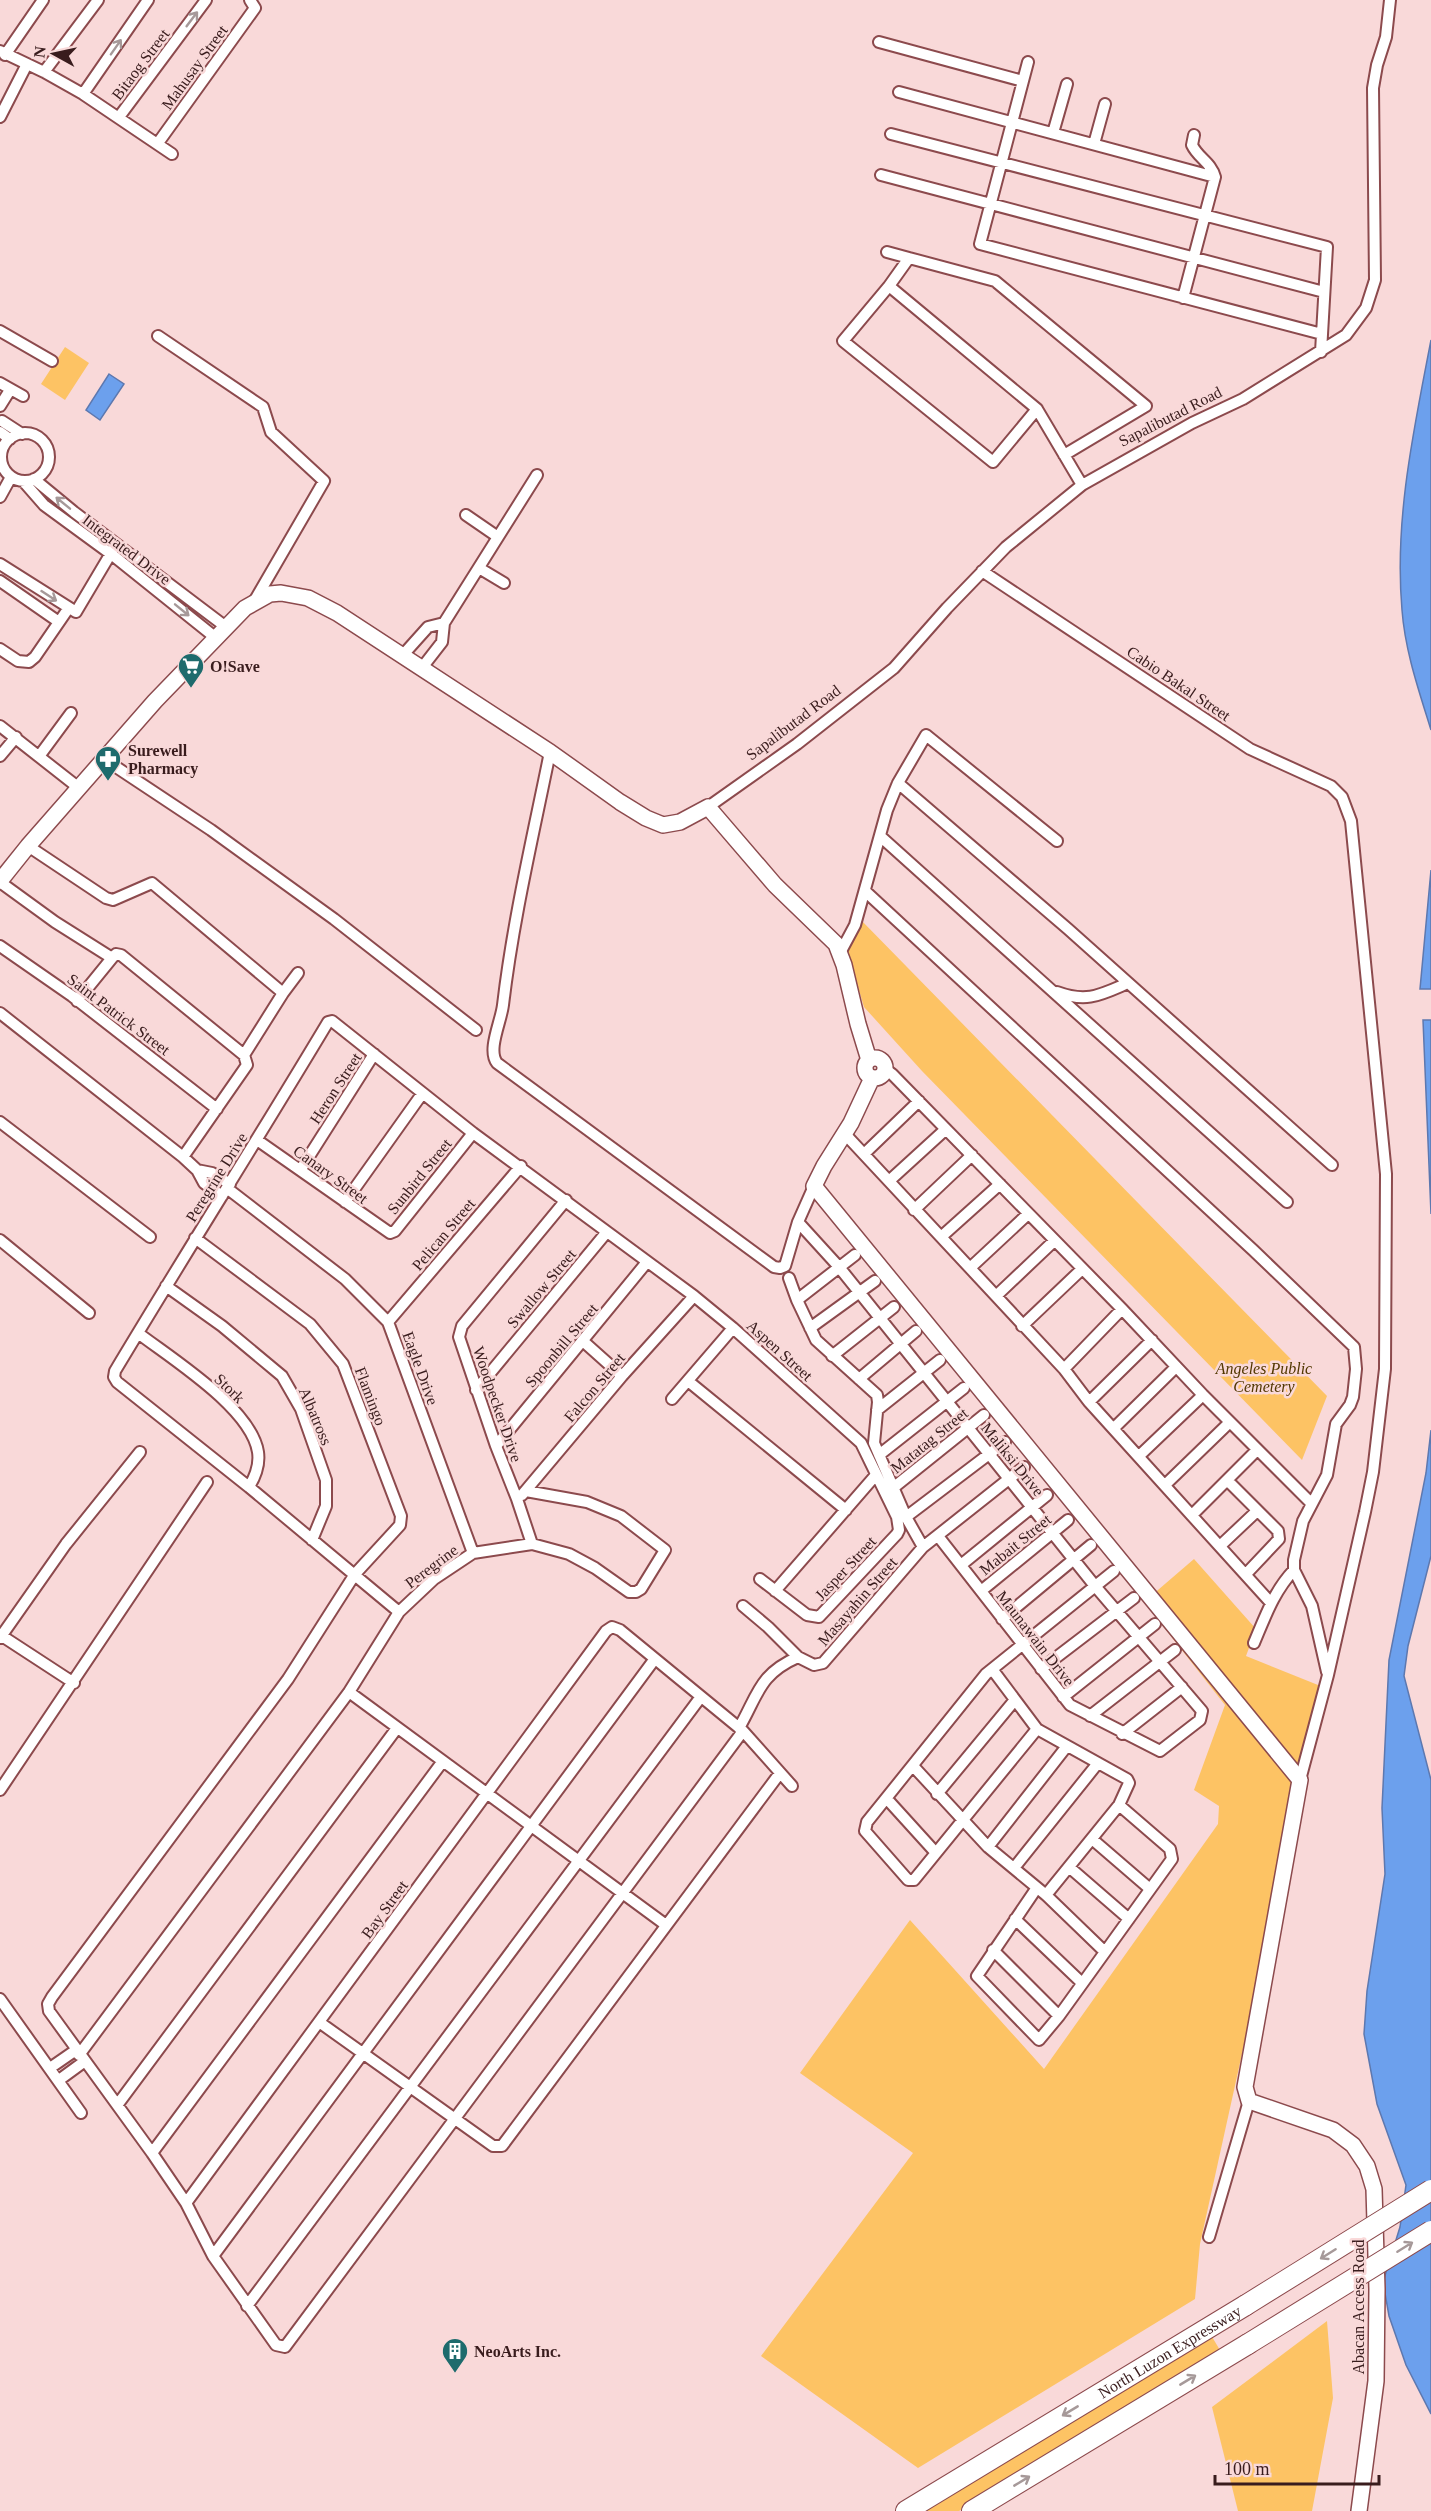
<svg xmlns="http://www.w3.org/2000/svg" width="1431" height="2511" font-family="Georgia,serif">
	<style>
		.green { fill: #fdc364 }
		.water { fill: #6ca0ed; stroke: #5d78af; stroke-width: 1.5 }
		.lines { fill: none; stroke-linecap: round; stroke-linejoin: round }
		.street-casing { stroke: #8c4a4d; stroke-width: 14 }
		.secondary-casing { stroke: #8c4a4d; stroke-width: 18 }
		.highway-casing { stroke: #8c4a4d; stroke-width: 22 }
		.street { stroke: #fff; stroke-width: 10 }
		.secondary { stroke: #fff; stroke-width: 15 }
		.highway { stroke: #fff; stroke-width: 20 }
		.highway-bridge-casing { stroke: #8c4a4d; stroke-width: 22; stroke-linecap: butt }
		.highway-bridge { stroke: #fff; stroke-width: 20 }
		.oneway { stroke: #a69999 }
		.labels { text-anchor: middle; stroke-width: 5; stroke-linejoin: round; paint-order: stroke }
		.street-label { font-size: 16px; fill: #391c1d; stroke: #f9d9d9 }
		.poi-label { font-size: 16px; font-weight: bold; fill: #391c1d; stroke: #f9d9d9; text-anchor: start }
		.park-label { font-size: 16px; font-style: italic; fill: #523700; stroke: #f9d9d9 }
	</style>
	<rect width="100%" height="100%" fill="#f9d9d9"/>
	<path class="green" d="M 65,347 L 89,363 L 65,400 L 41,384 Z
		M 860,919 L 1327,1396 L 1302,1460 L 922,1071 L 864,1007 L 848,953 Z
		M 1194,1559 L 1256,1629 L 1246,1656 L 1323,1687 L 1200,2244 L 1195,2299 L 918,2468 L 761,2356 L 913,2153 L 800,2073 L 910,1920 L 1044,2069 L 1218,1824 L 1219,1806 L 1194,1790 L 1225,1705 L 1144,1602 Z
		M 1327,2321 L 1333,2398 L 1312,2511 L 1238,2511 L 1212,2407 Z
		M 1211,2335 L 1221,2352 L 959,2511 L 922,2511 Z"/>
	<path class="water" d="M 1431,340 L 1431,730 C 1419,691 1405,651 1402,610 C 1394,519 1414,429 1431,340 Z
		M 109,374 L 124,384 L 100,420 L 86,410 Z
		M 1431,870 L 1431,989 L 1420,989 Z
		M 1423,1020 L 1431,1020 L 1431,1214 Z
		M 1431,1430 L 1431,1556 L 1408,1646 L 1404,1676 L 1431,1780 L 1431,2414 L 1406,2365 L 1389,2316 L 1383,2282 L 1400,2227 L 1406,2185 L 1377,2104 L 1364,2034 L 1367,1991 L 1385,1874 L 1382,1808 L 1389,1660 L 1426,1473 Z"/>
	<g class="lines">
		<g class="street-casing">
			<path id="street" d="M 879,42 L 1023,81
				M 0,51 L 44,72 L 83,94 L 172,154
				M 5,55 L 43,0
				M 1028,62 L 980,244 L 1322,334
				M 44,72 L 98,0
				M 899,92 L 1215,177
				M 83,94 L 148,0
				M 0,117 L 27,64
				M 119,117 L 206,0
				M 1053,133 L 1067,84
				M 891,134 L 1327,247 L 1321,352
				M 158,143 L 255,8 L 250,0
				M 1094,144 L 1105,104
				M 881,175 L 1324,292
				M 887,252 L 909,258 L 889,286 L 843,341 L 993,462 L 1037,409
				M 909,258 L 995,281 L 1146,406 L 1064,455
				M 889,286 L 1037,409 L 1082,485
				M 1183,298 L 1215,177 C 1211,162 1198,158 1192,145 L 1194,135
				M 0,331 L 52,361
				M 158,336 L 263,407 L 271,432 L 324,481 L 255,600
				M 0,383 L 23,396
				M 0,406 L 10,390
				M 2,421 L 22,434
				M 0,432 L 10,439
				M1 457a24 24 0 1 1 48 0a24 24 0 1 1-48 0Z
				M 34,479 L 74,512 L 226,627
				M 23,481 L 44,505 L 115,557 L 216,638
				M 0,497 L 11,477
				M 466,515 L 498,537
				M 0,564 L 76,612 L 114,548
				M 479,568 L 504,583
				M 982,571 L 1250,749 L 1331,786 L 1342,797 L 1351,821 L 1386,1174 L 1385,1369 L 1373,1472 L 1365,1512 L 1328,1675 L 1300,1780
				M 0,581 L 59,622
				M 0,649 L 18,661 L 29,662 L 35,657 L 68,609
				M 402,656 L 428,627 L 444,623
				M 421,669 L 442,642 L 444,623 L 537,475
				M 0,726 L 79,788
				M 550,752 C 533,836 513,920 503,1005 C 501,1022 487,1050 497,1063 L 774,1267 L 780,1268 L 785,1266 L 798,1222 L 814,1186
				M 40,755 L 71,713
				M 0,756 L 16,737
				M 104,759 L 211,830 L 334,919 L 476,1030
				M 898,783 L 1068,929 L 1332,1165
				M 708,807 L 797,744 L 894,668 L 947,608 L 1006,547 L 1082,485 L 1192,423 L 1243,399 L 1346,335 L 1366,308 L 1375,280 L 1373,88 L 1377,65 L 1386,37 L 1390,0
				M 880,836 L 1287,1202
				M 28,846 L 106,898 L 113,900 L 152,883 L 283,993 L 244,1055
				M 0,882 L 55,922 L 112,958
				M 865,891 L 1253,1250 L 1354,1347 L 1356,1369 L 1353,1397 L 1350,1405 L 1336,1424 L 1327,1475 L 1303,1521 L 1294,1560 L 1294,1570 L 1312,1606 L 1327,1672
				M 0,946 L 72,996 L 217,1109
				M 840,953 L 855,925 L 887,810 L 898,783 L 926,735 L 1057,841
				M 1057,992 C 1087,1003 1100,995 1128,983
				M 283,993 L 298,973
				M 77,1001 L 112,958 L 116,954 L 121,955 L 244,1055 L 247,1065 L 183,1157
				M 0,1013 L 183,1157 L 197,1170 L 204,1183 L 222,1196
				M 885,1069 L 892,1074 L 1122,1309 L 1203,1395 L 1311,1503
				M 0,1122 L 150,1237
				M 845,1134 L 1064,1369 L 1089,1402 L 1271,1603
				M 257,1140 L 390,1233 L 395,1231 L 473,1133
				M 864,1154 L 919,1101
				M 301,1169 L 374,1054
				M 197,1170 L 212,1173 L 230,1184
				M 889,1181 L 946,1129
				M 228,1189 L 345,1279 L 388,1322 L 473,1553
				M 345,1202 L 422,1094
				M 914,1210 L 972,1155
				M 798,1222 L 839,1267 L 1095,1586 L 1202,1711 L 1200,1720 L 1160,1751 L 1070,1705 L 938,1536
				M 941,1237 L 1000,1184
				M 195,1238 L 310,1324 L 343,1364 L 401,1516 L 400,1525 L 355,1574 L 288,1679 L 52,1997 L 48,2004 L 49,2011 L 152,2153 L 186,2203 L 213,2256 L 276,2345 L 285,2347 L 743,1731
				M 0,1240 L 89,1313
				M 970,1268 L 1028,1214
				M 789,1278 L 797,1300 L 816,1340 L 877,1395 L 878,1402 L 874,1443 L 906,1517 L 923,1547
				M 166,1286 L 222,1326 L 282,1376 L 301,1409 L 326,1480 L 326,1506 L 312,1540
				M 996,1296 L 1054,1241
				M 797,1300 L 855,1255
				M 388,1322 L 521,1166
				M 1022,1326 L 1082,1269
				M 810,1328 L 875,1281
				M 138,1333 C 172,1359 251,1408 258,1452 C 260,1465 255,1477 249,1487
				M 584,1342 L 622,1376
				M 832,1356 L 894,1307
				M 1064,1369 L 1122,1309
				M 859,1379 L 916,1331
				M 688,1381 L 846,1510
				M 476,1390 L 606,1233
				M 672,1399 L 733,1328
				M 1089,1402 L 1152,1340
				M 877,1410 L 940,1360
				M 1114,1428 L 1176,1367
				M 496,1446 L 647,1262
				M 879,1455 L 964,1388
				M 1139,1456 L 1203,1395
				M 1227,1480 L 1278,1531 L 1279,1539 L 1246,1574
				M 1166,1484 L 1230,1422
				M 893,1488 L 984,1415
				M 522,1495 L 622,1376 L 694,1296
				M 1193,1514 L 1257,1450
				M 906,1517 L 1005,1442
				M 532,1544 L 517,1499 L 496,1446 L 459,1337 L 462,1326 L 566,1200
				M 1221,1545 L 1257,1511
				M 961,1565 L 1047,1495
				M 775,1591 L 875,1476
				M 981,1591 L 1068,1520
				M 743,1606 L 768,1627 L 798,1657
				M 399,1612 L 249,1487 L 117,1382 L 114,1377 L 115,1371 C 185,1254 258,1139 328,1022 L 332,1021 L 473,1133 L 694,1296 L 733,1328 L 861,1443 L 897,1517 L 899,1530 L 897,1534 L 819,1617 L 807,1615 L 760,1579
				M 1002,1619 L 1091,1545
				M 2,1636 L 74,1683
				M 0,1638 L 66,1544 L 140,1452
				M 1254,1643 C 1265,1617 1274,1591 1294,1570
				M 992,1669 L 1037,1729 L 1127,1779 L 1129,1783 L 1119,1805 L 1046,1895
				M 1041,1669 L 1134,1598
				M 349,1692 L 666,1925
				M 1063,1697 L 1155,1624
				M 1090,1716 L 1175,1650
				M 739,1728 C 758,1695 759,1674 798,1657 L 814,1665 L 823,1663 L 923,1547 L 1024,1467
				M 1037,1729 L 914,1880 L 908,1880 L 865,1831 L 867,1822 L 986,1674 L 1114,1571
				M 1122,1734 L 1182,1687
				M 913,1766 L 988,1847 L 1046,1895 L 1105,1952
				M 0,1790 L 207,1482
				M 937,1794 L 1014,1701
				M 887,1799 L 936,1853
				M 1092,1839 L 1150,1889
				M 988,1847 L 1067,1746
				M 1069,1867 L 1129,1919
				M 1014,1868 L 1098,1763
				M 1036,1889 L 977,1976 L 1039,2040 L 1059,2016 L 1172,1859 L 1170,1849 L 1119,1805
				M 1015,1919 L 1082,1983
				M 993,1950 L 1059,2016
				M 0,1999 L 81,2113
				M 319,2022 L 493,2146 L 502,2146 L 780,1773
				M 79,2055 L 349,1692 L 399,1612 L 434,1579 L 473,1553 L 532,1544 L 569,1554 L 595,1568 L 629,1592 L 636,1592 L 641,1589 L 665,1550 L 621,1516 L 587,1502 L 526,1491
				M 50,2068 L 76,2050
				M 59,2080 L 85,2061
				M 118,2104 L 397,1728
				M 152,2153 L 443,1761
				M 186,2203 L 606,1631 L 612,1627 L 620,1630 L 743,1731 L 792,1786
				M 1209,2237 L 1249,2101
				M 213,2256 L 654,1660
				M 247,2306 L 700,1698"/>
		</g>
		<g class="secondary-casing">
			<path id="secondary" d="M 0,881 L 28,846 L 155,701 L 245,608 L 270,594 L 281,593 L 308,598 L 337,613 L 550,752 L 620,802 L 646,818 L 663,825 L 680,822 L 708,807 L 775,885 L 836,944 L 844,965 L 858,1024 L 869,1060
				M865 1068a10 10 0 1 1 20 0a10 10 0 1 1-20 0Z
				M 872,1078 L 851,1123 L 824,1166 L 814,1186 L 1300,1780 L 1245,2087 L 1249,2101 L 1333,2130 L 1353,2145 L 1367,2166 L 1374,2189 L 1377,2289 L 1376,2381 L 1359,2511"/>
		</g>
		<g class="highway-casing">
			<g id="highway">
				<path id="s1" d="M 906,2511 L 1246,2305"/>
				<path d="M 972,2511 L 1248,2344"/>
			</g>
		</g>
		<use href="#street" class="street"/>
		<use href="#secondary" class="secondary"/>
		<use href="#highway" class="highway"/>
		<g class="highway-bridge-casing">
			<path id="highway-bridge" d="M 1246,2305 L 1431,2190
				M 1248,2344 L 1431,2231"/>
		</g>
		<use href="#highway-bridge" class="highway-bridge"/>
	</g>
	<defs><path id="oneway-shaft" d="M-6 0H5M1.5-3L5.5 0L1.5 3" fill="none" stroke-width="1.6" stroke-linecap="round" stroke-linejoin="round" transform="scale(1.5)"/></defs>
	<g class="oneway">
		<use href="#oneway-shaft" transform="translate(192 19) rotate(-53)"/>
		<use href="#oneway-shaft" transform="translate(116 47) rotate(-55)"/>
		<use href="#oneway-shaft" transform="translate(63 503) rotate(-141)"/>
		<use href="#oneway-shaft" transform="translate(49 596) rotate(33)"/>
		<use href="#oneway-shaft" transform="translate(182 610) rotate(39)"/>
		<use href="#oneway-shaft" transform="translate(1405 2247) rotate(-32)"/>
		<use href="#oneway-shaft" transform="translate(1328 2254) rotate(148)"/>
		<use href="#oneway-shaft" transform="translate(1188 2380) rotate(-31)"/>
		<use href="#oneway-shaft" transform="translate(1070 2411) rotate(149)"/>
		<use href="#oneway-shaft" transform="translate(1022 2481) rotate(-31)"/>
	</g>
	<defs>
		<g id="supermarket-pin" transform="scale(1.35)"><path d="M0 17L-7.5 6A9.5 9.5 0 1 1 7.5 6Z" fill="#1e6b6d" stroke="#f9d9d9"/><path d="M-6-5.5h2.5l.6 2H6L4.5 2H-2.5L-4.4-4H-6ZM-1.5 3.2a1.3 1.3 0 1 0 .1 0ZM3 3.2a1.3 1.3 0 1 0 .1 0Z" fill="#fff"/></g>
		<g id="pharmacy-pin" transform="scale(1.35)"><path d="M0 17L-7.5 6A9.5 9.5 0 1 1 7.5 6Z" fill="#1e6b6d" stroke="#f9d9d9"/><path d="M-2-6h4v4h4v4h-4v4h-4v-4h-4v-4h4Z" fill="#fff"/></g>
		<g id="building-pin" transform="scale(1.35)"><path d="M0 17L-7.5 6A9.5 9.5 0 1 1 7.5 6Z" fill="#1e6b6d" stroke="#f9d9d9"/><path d="M-4-6H4V6H1V3H-1V6H-4ZM-2.5-4.3h1.7v1.8h-1.7ZM.8-4.3h1.7v1.8H.8ZM-2.5-1h1.7V.8h-1.7ZM.8-1h1.7V.8H.8Z" fill="#fff"/></g>
	</defs>
	<g fill-rule="evenodd">
		<use href="#supermarket-pin" x="191" y="666"/>
		<use href="#pharmacy-pin" x="108" y="759"/>
		<use href="#building-pin" x="455" y="2351"/>
	</g>
	<g class="labels">
		<g class="street-label">
			<text transform="translate(140 64) rotate(-53)" y="6">Bitaog Street</text>
			<text transform="translate(194 67) rotate(-54)" y="6">Mahusay Street</text>
			<text transform="translate(1170 416) rotate(-27)" y="6">Sapalibutad Road</text>
			<text transform="translate(127 549) rotate(37)" y="6">Integrated Drive</text>
			<text transform="translate(1179 683) rotate(34)" y="6">Cabio Bakal Street</text>
			<text transform="translate(793 722) rotate(-37)" y="6">Sapalibutad Road</text>
			<text transform="translate(119 1014) rotate(37)" y="6">Saint Patrick Street</text>
			<text transform="translate(335 1088) rotate(-57)" y="6">Heron Street</text>
			<text transform="translate(331 1174) rotate(36)" y="6">Canary Street</text>
			<text transform="translate(419 1176) rotate(-51)" y="6">Sunbird Street</text>
			<text transform="translate(216 1177) rotate(-58)" y="6">Peregrine Drive</text>
			<text transform="translate(443 1234) rotate(-50)" y="6">Pelican Street</text>
			<text transform="translate(541 1288) rotate(-50)" y="6">Swallow Street</text>
			<text transform="translate(561 1345) rotate(-50)" y="6">Spoonbill Street</text>
			<text transform="translate(780 1350) rotate(42)" y="6">Aspen Street</text>
			<text transform="translate(421 1368) rotate(70)" y="6">Eagle Drive</text>
			<text transform="translate(594 1387) rotate(-50)" y="6">Falcon Street</text>
			<text transform="translate(230 1388) rotate(44)" y="6">Stork</text>
			<text transform="translate(371 1396) rotate(69)" y="6">Flamingo</text>
			<text transform="translate(498 1404) rotate(71)" y="6">Woodpecker Drive</text>
			<text transform="translate(316 1416) rotate(67)" y="6">Albatross</text>
			<text transform="translate(929 1440) rotate(-39)" y="6">Matatag Street</text>
			<text transform="translate(1013 1459) rotate(51)" y="6">Maliksi Drive</text>
			<text transform="translate(1015 1544) rotate(-39)" y="6">Mabait Street</text>
			<text transform="translate(431 1566) rotate(-37)" y="6">Peregrine</text>
			<text transform="translate(845 1568) rotate(-47)" y="6">Jasper Street</text>
			<text transform="translate(857 1601) rotate(-49)" y="6">Masayahin Street</text>
			<text transform="translate(1036 1638) rotate(52)" y="6">Maunawain Drive</text>
			<text transform="translate(384 1909) rotate(-54)" y="6">Bay Street</text>
			<text transform="translate(1358 2307) rotate(-90)" y="6">Abacan Access Road</text>
			<text dy="6" stroke="none"><textPath href="#s1" startOffset="308">North Luzon Expressway</textPath></text>
		</g>
		<g class="poi-label">
			<text x="210" y="672">O!Save</text>
			<text x="128" y="756">Surewell<tspan x="128" dy="18">Pharmacy</tspan></text>
			<text x="474" y="2357">NeoArts Inc.</text>
		</g>
		<g class="park-label">
			<text x="1264" y="1374">Angeles Public<tspan x="1264" dy="18">Cemetery</tspan></text>
		</g>
	</g>
	<g transform="translate(54 54) rotate(278)" stroke="#f9d9d9" stroke-width="4.5" paint-order="stroke">
	<path d="M0-4.5L10 22L0 15L-10 22Z" fill="#391c1d"/>
	<text y="-9" font-size="16" font-weight="bold" text-anchor="middle" fill="#391c1d">N</text>
	</g>
	<path d="M1215 2475v9h164v-9" fill="none" stroke="#391c1d" stroke-width="3"/>
	<text x="1224" y="2475" font-size="18" fill="#391c1d" stroke="#f9d9d9" stroke-width="4.5" paint-order="stroke">100 m</text>
</svg>
